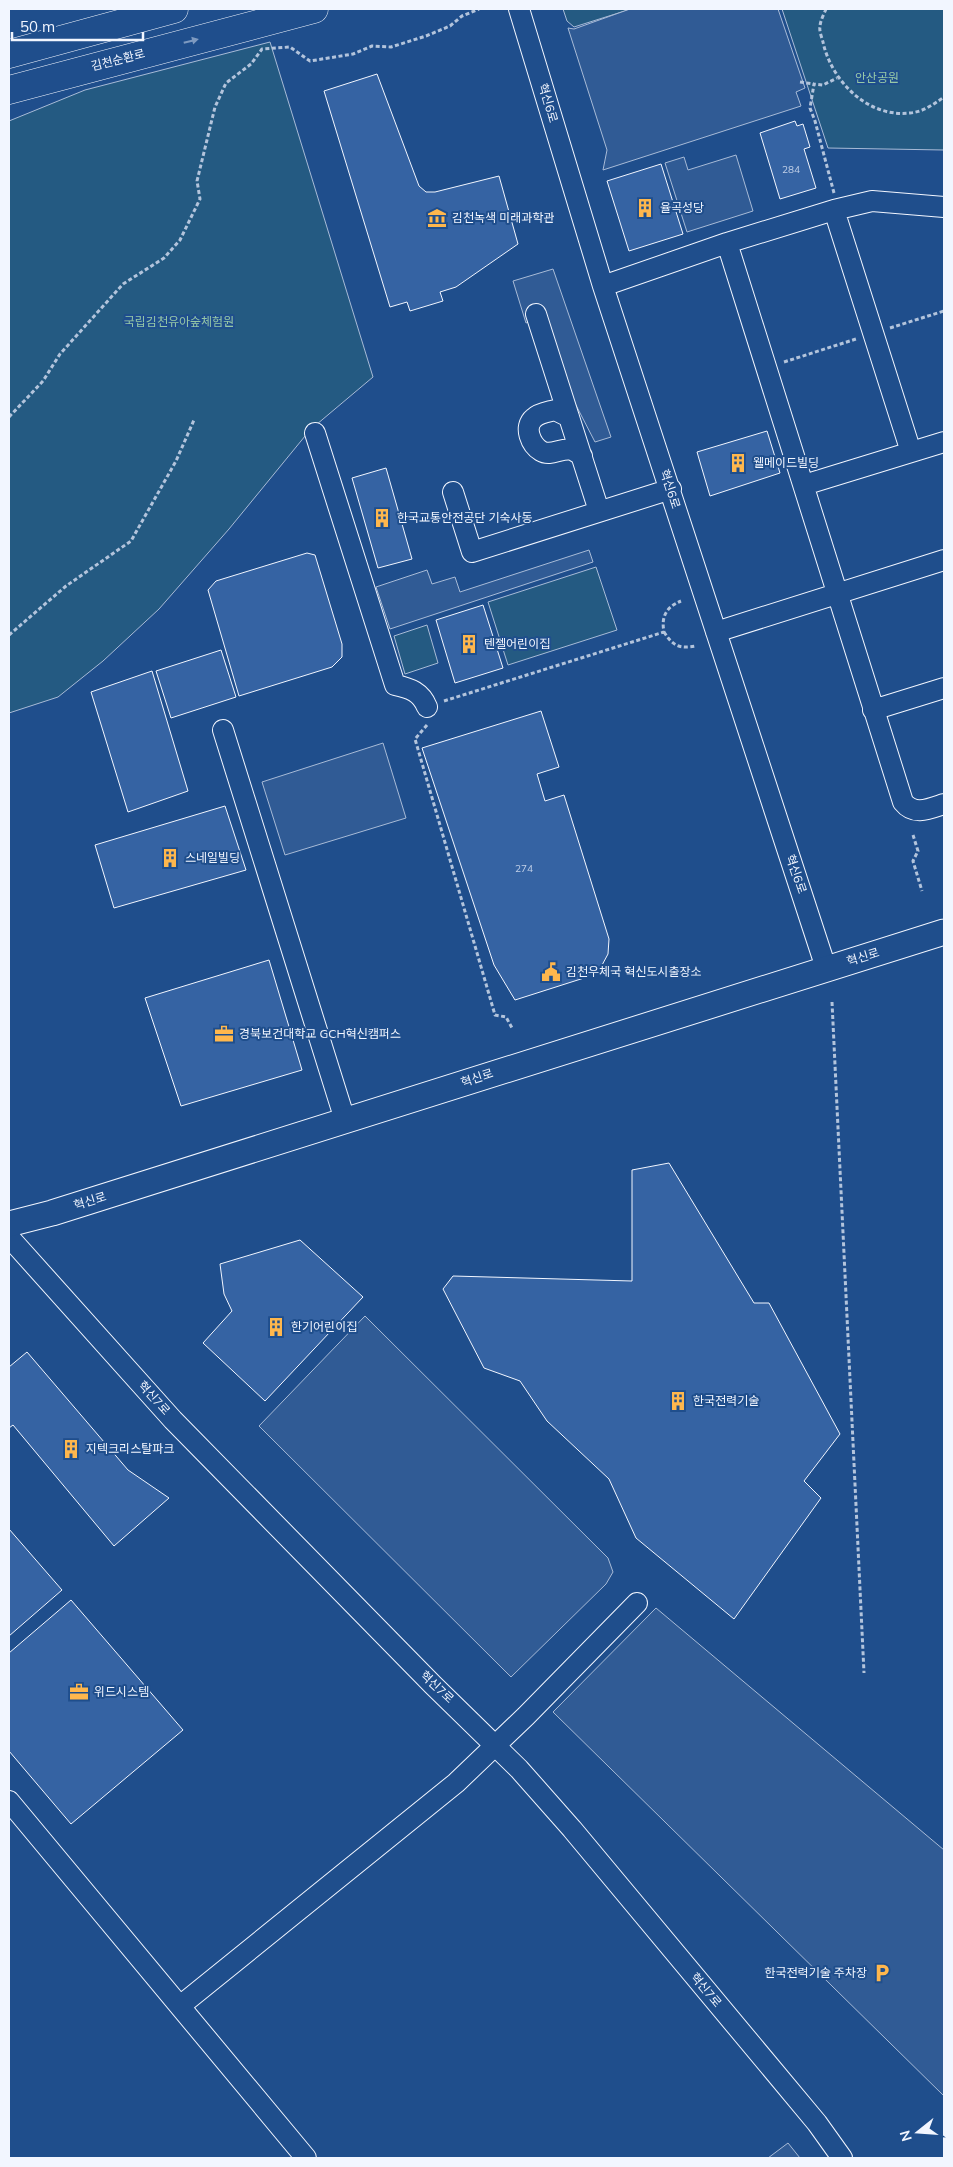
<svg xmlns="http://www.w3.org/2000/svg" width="953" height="2167" font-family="Mulish,'Noto Sans KR',sans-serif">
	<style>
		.green { fill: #245a82; stroke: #a8bbd7 }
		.parking { fill: #305b95; stroke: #a8bbd7 }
		.building { fill: #3563a3; stroke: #f2f6ff }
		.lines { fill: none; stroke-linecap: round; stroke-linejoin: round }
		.minor-casing { stroke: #f2f6ff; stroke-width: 22 }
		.major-casing { stroke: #f2f6ff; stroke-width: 27 }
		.highway-casing { stroke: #f2f6ff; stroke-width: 29 }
		.path { stroke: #b3c4dc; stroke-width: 3; stroke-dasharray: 4 2.5; stroke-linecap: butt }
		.minor { stroke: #1f4e8c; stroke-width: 20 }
		.major { stroke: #1f4e8c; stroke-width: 25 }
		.highway { stroke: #1f4e8c; stroke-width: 28 }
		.oneway { fill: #7e9ac0 }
		.labels { text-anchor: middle; stroke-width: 4; stroke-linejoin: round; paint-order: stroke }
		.number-label { font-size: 10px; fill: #c3d1e8 }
		.street-label { font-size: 12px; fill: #f2f6ff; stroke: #1f4e8c }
		.park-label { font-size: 12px; fill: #97c8a6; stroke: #1f4e8c }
		.poi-label { font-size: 12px; fill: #f2f6ff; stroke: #1f4e8c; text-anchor: start }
	</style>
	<rect width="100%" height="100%" fill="#1f4e8c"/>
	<path class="green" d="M 563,9 L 627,9 L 628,10 L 574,27 L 567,21 Z
		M 782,9 L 944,9 L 944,150 L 828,148 Z
		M 270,42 L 373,377 L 310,430 L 229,529 L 159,609 L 103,661 L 58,697 L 9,713 L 9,121 L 85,90 Z
		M 596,567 L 617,630 L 508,665 L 488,602 Z
		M 427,625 L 438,663 L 405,674 L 394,636 Z"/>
	<path class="parking" d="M 630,9 L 778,9 L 805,88 L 796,92 L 801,106 L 603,170 L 607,150 L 568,28 L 574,29 Z
		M 736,155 L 753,211 L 687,232 L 665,163 L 684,157 L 688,170 Z
		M 553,269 L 611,437 L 595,442 L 564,382 L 544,317 L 526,323 L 513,281 Z
		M 589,550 L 593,562 L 390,629 L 376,587 L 427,570 L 432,584 L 455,577 L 460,592 Z
		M 383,743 L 406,818 L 285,855 L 262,782 Z
		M 365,1316 L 608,1558 L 613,1572 L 606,1584 L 511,1677 L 259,1426 Z
		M 656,1608 L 944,1850 L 944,2096 L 553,1712 Z
		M 788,2143 L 800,2158 L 768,2158 Z"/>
	<path class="building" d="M 377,74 L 419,186 L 426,192 L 435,192 L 499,176 L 518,244 L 456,287 L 440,292 L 443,301 L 410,311 L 407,302 L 390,307 L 324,91 Z
		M 795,121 L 797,126 L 803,124 L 810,147 L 804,149 L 816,188 L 780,199 L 760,133 Z
		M 661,164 L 683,234 L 629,251 L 607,181 Z
		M 767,431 L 780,473 L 710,496 L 697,452 Z
		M 386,468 L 412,559 L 378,568 L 352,478 Z
		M 307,553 L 315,555 L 342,644 L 342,657 L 332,667 L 239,696 L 208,590 L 216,581 Z
		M 483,605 L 503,668 L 455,683 L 436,620 Z
		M 221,650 L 236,697 L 171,718 L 156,671 Z
		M 152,671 L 188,791 L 128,812 L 91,692 Z
		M 541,711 L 559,767 L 537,774 L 545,801 L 564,795 L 609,939 L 608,954 L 601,967 L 584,978 L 515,1000 L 494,965 L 422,748 Z
		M 225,806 L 246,870 L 114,908 L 95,845 Z
		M 269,960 L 302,1070 L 181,1106 L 145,998 Z
		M 669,1163 L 754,1303 L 769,1303 L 840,1434 L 804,1481 L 821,1498 L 734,1619 L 636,1538 L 609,1479 L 547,1421 L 520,1381 L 484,1368 L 443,1289 L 453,1276 L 632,1281 L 632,1170 Z
		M 300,1240 L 363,1297 L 265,1401 L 203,1343 L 232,1311 L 224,1294 L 220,1264 Z
		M 27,1352 L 128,1470 L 169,1498 L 114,1546 L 13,1425 L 9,1428 L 9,1367 Z
		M 9,1529 L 62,1590 L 9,1636 Z
		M 71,1600 L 183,1730 L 71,1824 L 9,1751 L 9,1653 Z"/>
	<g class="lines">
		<g class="minor-casing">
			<path id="minor" d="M 519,9 L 603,286 L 826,968
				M 944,207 L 872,201 L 834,210 L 727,243 L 903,802 C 914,816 929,809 944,804
				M 834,210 L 911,452
				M 603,286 L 727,243
				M 536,314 L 599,511
				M 569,417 L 555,410 C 548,412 539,413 534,418 C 523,427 531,445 541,451 C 551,457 562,447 572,450 C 575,451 579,454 582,456
				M 315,433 L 395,685 C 410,688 421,692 427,707
				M 804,485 L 944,442
				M 453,492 L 472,552 L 671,489
				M 716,632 L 944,560
				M 873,710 L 944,688
				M 223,730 L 345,1120
				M 9,1237 L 173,1420 L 433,1685 L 519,1769 L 572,1829 L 817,2123 L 842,2158
				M 9,1801 L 306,2158
				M 180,2006 L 456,1783 L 526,1716 L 637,1603"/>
		</g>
		<g class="major-casing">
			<path id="major" d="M 9,1224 L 52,1213 L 944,932"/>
		</g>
		<g class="highway-casing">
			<path id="highway" d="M 9,54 L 174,9
				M 9,90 L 314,9"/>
		</g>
		<path class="path" d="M 826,9 C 824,14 820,21 820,27 C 819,31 822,38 823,42 C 831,80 867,118 910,113 C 923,112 934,104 944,97
			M 800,82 L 814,84
			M 834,193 L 815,121 L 810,108 L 814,84 L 823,85 L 837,78
			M 890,328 L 944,311
			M 784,362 L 856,339
			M 9,417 L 43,381 L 60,354 L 123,284 L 164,258 L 180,240 L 200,199 L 197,181 L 215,107 L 226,83 L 251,64 L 262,49 L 290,47 L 310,61 L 353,54 L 372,46 L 391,47 L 426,36 L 450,26 L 462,16 L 479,9
			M 664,632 C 673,646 679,649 696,646
			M 9,635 L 66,586 L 131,541 L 176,461 L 194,420
			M 444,701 L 664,632 C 661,617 666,607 681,601
			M 427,725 L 415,739 L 495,1015 L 506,1017 L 512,1028
			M 913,835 L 918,851 L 913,861 L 922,891
			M 832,1002 L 864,1673"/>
		<use href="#minor" class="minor"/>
		<use href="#major" class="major"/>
		<use href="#highway" class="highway"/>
	</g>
	<defs><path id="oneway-solid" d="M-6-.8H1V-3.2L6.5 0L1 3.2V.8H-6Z" transform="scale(1.25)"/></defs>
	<use class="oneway" href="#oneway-solid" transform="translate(191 41) rotate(-14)"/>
	<defs>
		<g id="building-bare" transform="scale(1.5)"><path d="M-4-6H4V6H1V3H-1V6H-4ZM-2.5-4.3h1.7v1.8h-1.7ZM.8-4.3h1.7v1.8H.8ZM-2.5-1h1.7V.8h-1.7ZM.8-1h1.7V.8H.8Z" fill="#ffb74d" stroke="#1f4e8c" stroke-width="2.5" paint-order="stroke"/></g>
		<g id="museum-bare" transform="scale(1.5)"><path d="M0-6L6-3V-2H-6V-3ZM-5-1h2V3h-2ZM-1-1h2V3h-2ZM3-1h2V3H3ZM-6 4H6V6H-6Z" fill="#ffb74d" stroke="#1f4e8c" stroke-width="2.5" paint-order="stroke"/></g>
		<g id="civic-bare" transform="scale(1.5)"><path d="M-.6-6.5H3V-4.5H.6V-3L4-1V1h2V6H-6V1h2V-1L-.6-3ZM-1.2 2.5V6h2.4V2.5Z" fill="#ffb74d" stroke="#1f4e8c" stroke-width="2.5" paint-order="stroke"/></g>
		<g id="office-bare" transform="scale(1.5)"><path d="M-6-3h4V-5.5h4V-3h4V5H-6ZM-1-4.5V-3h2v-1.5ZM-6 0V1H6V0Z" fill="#ffb74d" stroke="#1f4e8c" stroke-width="2.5" paint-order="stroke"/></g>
		<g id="parking-bare" transform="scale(1.5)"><path d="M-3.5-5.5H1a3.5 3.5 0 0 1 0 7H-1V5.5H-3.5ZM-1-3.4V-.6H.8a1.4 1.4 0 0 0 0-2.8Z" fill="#ffb74d" stroke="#1f4e8c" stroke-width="2.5" paint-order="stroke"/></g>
	</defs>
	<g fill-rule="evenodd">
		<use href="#building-bare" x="645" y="208"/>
		<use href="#museum-bare" x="437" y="218"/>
		<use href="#building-bare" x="738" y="463"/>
		<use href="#building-bare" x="382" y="518"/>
		<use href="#building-bare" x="469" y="644"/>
		<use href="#building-bare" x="170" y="858"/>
		<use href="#civic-bare" x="551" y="972"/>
		<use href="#office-bare" x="224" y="1034"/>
		<use href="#building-bare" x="276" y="1327"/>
		<use href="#building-bare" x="678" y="1401"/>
		<use href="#building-bare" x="71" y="1449"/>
		<use href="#office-bare" x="79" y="1692"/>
		<use href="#parking-bare" x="882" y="1973"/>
	</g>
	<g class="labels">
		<g class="number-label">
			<text x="791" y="173">284</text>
			<text x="524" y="872">274</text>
		</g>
		<g class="street-label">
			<text transform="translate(118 60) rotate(-14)" y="4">김천순환로</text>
			<text transform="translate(548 103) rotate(74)" y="4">혁신6로</text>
			<text transform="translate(670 489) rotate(72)" y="4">혁신6로</text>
			<text transform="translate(796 874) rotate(71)" y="4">혁신6로</text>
			<text transform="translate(863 957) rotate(-17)" y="4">혁신로</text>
			<text transform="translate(477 1078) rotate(-18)" y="4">혁신로</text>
			<text transform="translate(90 1201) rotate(-17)" y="4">혁신로</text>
			<text transform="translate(154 1398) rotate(48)" y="4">혁신7로</text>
			<text transform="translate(437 1687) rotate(43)" y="4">혁신7로</text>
			<text transform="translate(706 1990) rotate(50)" y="4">혁신7로</text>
		</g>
		<g class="park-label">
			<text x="877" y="82">안산공원</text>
			<text x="179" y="326">국립김천유아숲체험원</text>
		</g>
		<g class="poi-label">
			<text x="660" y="212">율곡성당</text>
			<text x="452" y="222">김천녹색 미래과학관</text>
			<text x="753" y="467">웰메이드빌딩</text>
			<text x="397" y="522">한국교통안전공단 기숙사동</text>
			<text x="484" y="648">텐젤어린이집</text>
			<text x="185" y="862">스네일빌딩</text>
			<text x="566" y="976">김천우체국 혁신도시출장소</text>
			<text x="239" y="1038">경북보건대학교 GCH혁신캠퍼스</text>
			<text x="291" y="1331">한기어린이집</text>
			<text x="693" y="1405">한국전력기술</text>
			<text x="86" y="1453">지텍크리스탈파크</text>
			<text x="94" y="1696">위드시스템</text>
			<text x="867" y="1977" text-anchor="end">한국전력기술 주차장</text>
		</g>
	</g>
	<rect width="953" height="2167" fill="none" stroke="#f2f6ff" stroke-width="20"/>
	<g transform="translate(918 2132) rotate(253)" stroke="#1f4e8c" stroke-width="4" paint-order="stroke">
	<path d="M0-4L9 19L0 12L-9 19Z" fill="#f2f6ff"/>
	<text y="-8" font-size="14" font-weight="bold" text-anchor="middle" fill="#f2f6ff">N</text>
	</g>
	<path d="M12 32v8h131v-8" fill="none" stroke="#f2f6ff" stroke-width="2.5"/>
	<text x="20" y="32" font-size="15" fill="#f2f6ff" stroke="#1f4e8c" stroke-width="4" paint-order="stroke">50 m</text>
</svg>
